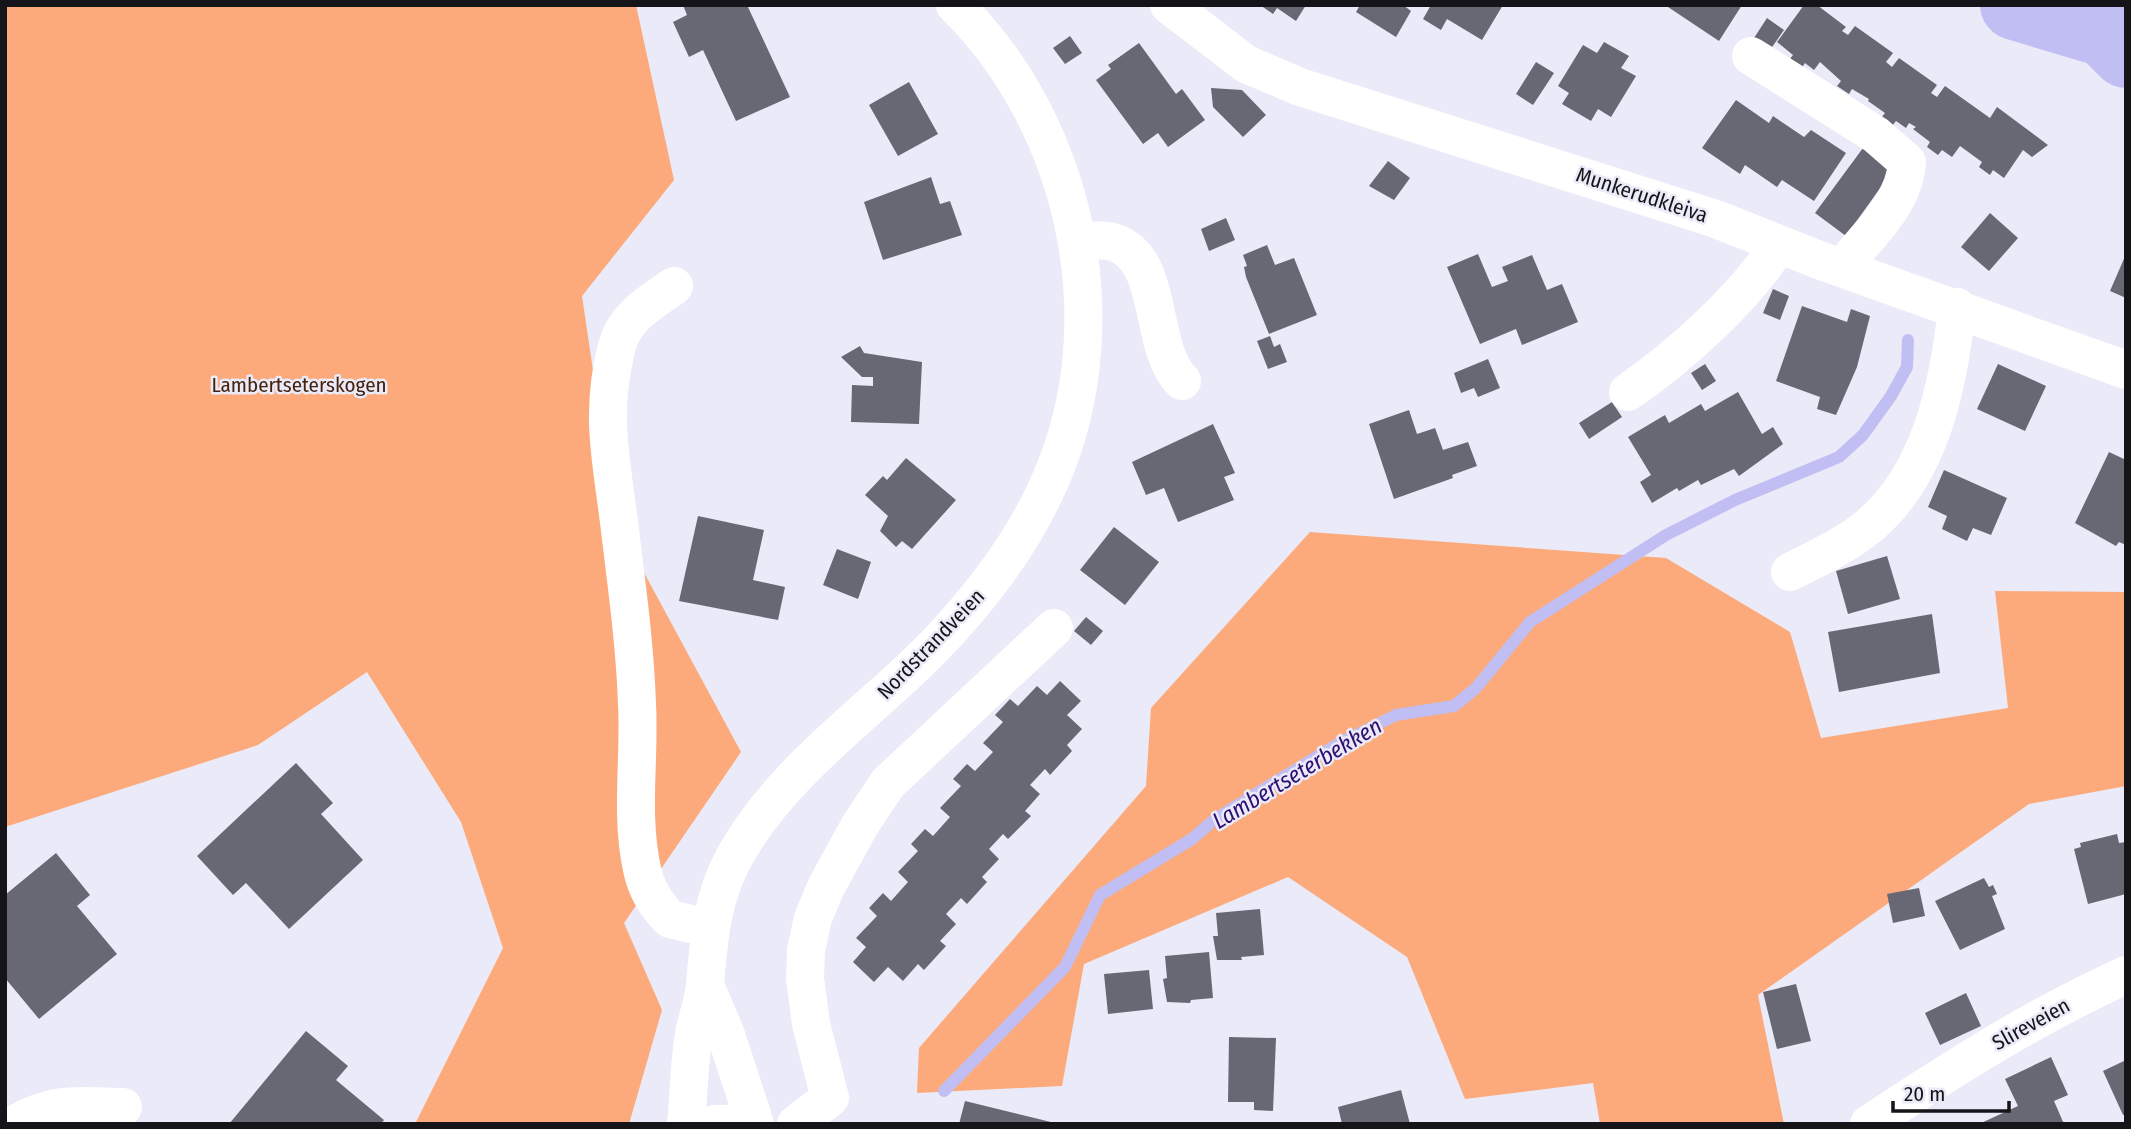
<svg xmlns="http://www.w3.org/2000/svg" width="2131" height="1129" font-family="'Fira Sans Condensed',sans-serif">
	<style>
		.green { fill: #fcaa7b }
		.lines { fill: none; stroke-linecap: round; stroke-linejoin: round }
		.stream { stroke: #c0bef3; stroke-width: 12 }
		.river { stroke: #c0bef3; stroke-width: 70 }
		.building { fill: #686774 }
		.minor { stroke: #fff; stroke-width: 38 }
		.major { stroke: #fff; stroke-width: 38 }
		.labels { text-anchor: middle; stroke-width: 5; stroke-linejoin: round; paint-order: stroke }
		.street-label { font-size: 21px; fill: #151519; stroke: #eaeaf8 }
		.park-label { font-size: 21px; fill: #45230e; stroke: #eaeaf8 }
		.water-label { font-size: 23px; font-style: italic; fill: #2d0f72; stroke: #eaeaf8 }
	</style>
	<rect width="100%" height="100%" fill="#eaeaf8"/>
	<path class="green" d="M 5,5 L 636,5 L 674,180 L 582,296 L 615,519 L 741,752 L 624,923 L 662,1010 L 629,1124 L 415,1124 L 503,948 L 461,822 L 367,672 L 258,745 L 5,827 Z
		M 1310,532 L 1666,558 L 1790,632 L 1821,738 L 2008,708 L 1995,591 L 2126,592 L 2126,786 L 2029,804 L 1758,995 L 1784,1124 L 1600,1124 L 1593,1083 L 1465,1099 L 1407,957 L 1288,877 L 1084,964 L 1062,1086 L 917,1093 L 919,1048 L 1146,786 L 1151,708 Z"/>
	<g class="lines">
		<path class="stream" d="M 944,1091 L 1065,967 L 1100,895 L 1192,839 L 1215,819 L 1336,745 L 1396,715 L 1454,706 L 1476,688 L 1530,622 L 1666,535 L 1735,500 L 1839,457 L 1863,435 L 1891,396 L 1907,367 L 1908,340"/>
		<path class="river" d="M 2015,5 L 2105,32 L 2126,53"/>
	</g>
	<path class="building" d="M 683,5 L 747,5 L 790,97 L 736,121 L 703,50 L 689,57 L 673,22 L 687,15 Z
		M 1260,5 L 1306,5 L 1296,21 L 1277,8 L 1273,14 Z
		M 1360,5 L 1403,5 L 1411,11 L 1396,37 L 1356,12 Z
		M 1431,5 L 1503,5 L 1482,40 L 1447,19 L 1441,30 L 1423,19 Z
		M 1665,5 L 1742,5 L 1719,41 Z
		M 1804,5 L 1817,5 L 1846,27 L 1842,31 L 1848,35 L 1855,26 L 1893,53 L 1886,62 L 1892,67 L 1899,58 L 1937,85 L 1931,93 L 1937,97 L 1945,86 L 1990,118 L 1997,107 L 2048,145 L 2032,157 L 2023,150 L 2004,178 L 1993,170 L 1990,175 L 1979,167 L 1982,162 L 1960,146 L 1952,157 L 1942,150 L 1938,155 L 1927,147 L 1930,142 L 1913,129 L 1916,127 L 1909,123 L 1906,128 L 1896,121 L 1892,126 L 1881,118 L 1885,113 L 1868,101 L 1869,99 L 1852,89 L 1849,94 L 1837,86 L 1841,81 L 1820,62 L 1814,70 L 1805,63 L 1801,69 L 1789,60 L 1793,55 L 1777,42 Z
		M 1767,18 L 1784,30 L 1770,50 L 1754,38 Z
		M 1070,36 L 1082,53 L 1065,64 L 1053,48 Z
		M 1604,42 L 1629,56 L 1621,68 L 1636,76 L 1611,117 L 1598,109 L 1591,121 L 1562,104 L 1569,93 L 1558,86 L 1583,45 L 1597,53 Z
		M 1139,43 L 1176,94 L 1182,89 L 1205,120 L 1168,147 L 1158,133 L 1143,144 L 1096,80 L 1111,69 L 1108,65 Z
		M 1536,62 L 1554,73 L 1533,105 L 1516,94 Z
		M 909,82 L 938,134 L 898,156 L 869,105 Z
		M 1211,88 L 1242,90 L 1266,115 L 1243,137 L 1213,107 Z
		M 1736,100 L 1769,123 L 1773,116 L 1804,137 L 1811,130 L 1846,153 L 1814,201 L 1782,180 L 1777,187 L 1745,165 L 1740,174 L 1702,148 Z
		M 1863,148 L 1893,170 L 1846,236 L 1815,213 Z
		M 1388,161 L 1410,178 L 1394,200 L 1369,186 Z
		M 931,177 L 940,204 L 950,201 L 962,235 L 883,260 L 864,202 Z
		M 1990,213 L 2018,238 L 1989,271 L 1961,247 Z
		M 1226,218 L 1235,240 L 1209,251 L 1201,229 Z
		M 1267,245 L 1275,265 L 1294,258 L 1317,315 L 1269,334 L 1246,277 L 1244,267 L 1247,266 L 1243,255 Z
		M 1478,254 L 1492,287 L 1508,281 L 1502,267 L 1532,255 L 1547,290 L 1562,284 L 1578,322 L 1522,345 L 1516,329 L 1480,344 L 1447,267 Z
		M 2126,254 L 2126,298 L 2110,291 Z
		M 1773,289 L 1789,296 L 1780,320 L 1763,313 Z
		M 1802,306 L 1847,322 L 1851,309 L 1870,316 L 1857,367 L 1836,415 L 1817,409 L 1820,397 L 1776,381 Z
		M 1270,336 L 1274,347 L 1280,344 L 1287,362 L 1268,369 L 1257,341 Z
		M 860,346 L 864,353 L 922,362 L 919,424 L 851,422 L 852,385 L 873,386 L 873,377 L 862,377 L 841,357 Z
		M 1488,359 L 1500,388 L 1478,397 L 1474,388 L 1461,393 L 1454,373 Z
		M 1705,364 L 1716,381 L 1702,390 L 1691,373 Z
		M 1998,364 L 2046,386 L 2025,431 L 1977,409 Z
		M 1738,392 L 1762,434 L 1773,427 L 1783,444 L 1739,476 L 1734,469 L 1701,485 L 1698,480 L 1679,491 L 1677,488 L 1652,503 L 1640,482 L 1651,475 L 1628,437 L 1665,415 L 1669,423 L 1701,404 L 1705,411 Z
		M 1612,402 L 1622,417 L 1589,439 L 1579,423 Z
		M 1409,410 L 1417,434 L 1435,428 L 1443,450 L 1468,442 L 1477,466 L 1452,475 L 1453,478 L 1394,499 L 1369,424 Z
		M 1213,424 L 1235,473 L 1224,477 L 1234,500 L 1178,522 L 1164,488 L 1146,495 L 1132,462 Z
		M 2109,452 L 2126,460 L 2126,545 L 2119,542 L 2116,546 L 2075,523 Z
		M 906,458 L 956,500 L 912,549 L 902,541 L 896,547 L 880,531 L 888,516 L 865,495 L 883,476 L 887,480 Z
		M 1944,470 L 2007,498 L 1991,535 L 1973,528 L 1967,541 L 1942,529 L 1947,516 L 1928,507 Z
		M 698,516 L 764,530 L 753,580 L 785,587 L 778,620 L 679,601 Z
		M 1114,527 L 1159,562 L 1125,605 L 1080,570 Z
		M 837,549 L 871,562 L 858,599 L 823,585 Z
		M 1887,556 L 1900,599 L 1848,614 L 1836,571 Z
		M 1932,614 L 1940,673 L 1839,692 L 1828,632 Z
		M 1086,617 L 1103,631 L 1091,645 L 1074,631 Z
		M 1060,681 L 1081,701 L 1067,715 L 1082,729 L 1067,745 L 1072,751 L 1050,775 L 1045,769 L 1030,785 L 1040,794 L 1025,811 L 1031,816 L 1008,839 L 1003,834 L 989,849 L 999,859 L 982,877 L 987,882 L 967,904 L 961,898 L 946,914 L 956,924 L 940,941 L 946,946 L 924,970 L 918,964 L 903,981 L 888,967 L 874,982 L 853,962 L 866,947 L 856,938 L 877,916 L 869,908 L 883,893 L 891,901 L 908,882 L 898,872 L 918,851 L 911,844 L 925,829 L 933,836 L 950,817 L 940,808 L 961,786 L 953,779 L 967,764 L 975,771 L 993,752 L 983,743 L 1003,722 L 995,715 L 1010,699 L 1018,706 L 1037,686 L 1047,695 Z
		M 296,763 L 333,803 L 321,814 L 363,860 L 289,929 L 246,883 L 233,895 L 197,856 Z
		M 2117,834 L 2119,843 L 2126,842 L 2126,894 L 2088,904 L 2074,849 L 2081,847 L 2080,843 Z
		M 56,853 L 90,895 L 77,906 L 117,954 L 39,1019 L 5,978 L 5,895 Z
		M 1984,878 L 1989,887 L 1993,885 L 1997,894 L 1992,896 L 2005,929 L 1960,950 L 1935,901 Z
		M 1919,888 L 1925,916 L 1893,923 L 1887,894 Z
		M 1260,909 L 1264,955 L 1241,957 L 1242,960 L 1217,960 L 1213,936 L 1218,936 L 1216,913 Z
		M 1209,952 L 1213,998 L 1191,1000 L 1190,1003 L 1167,1002 L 1163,979 L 1167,978 L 1165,956 Z
		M 1149,970 L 1153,1009 L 1108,1014 L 1104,974 Z
		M 1796,984 L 1811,1041 L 1777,1049 L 1763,992 Z
		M 1966,993 L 1981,1026 L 1940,1045 L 1925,1013 Z
		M 306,1031 L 348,1066 L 336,1080 L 384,1120 L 381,1124 L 229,1124 Z
		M 1229,1037 L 1276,1038 L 1273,1111 L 1254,1110 L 1254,1102 L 1228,1102 Z
		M 2051,1057 L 2068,1095 L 2054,1101 L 2064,1124 L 1979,1124 L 2018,1106 L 2005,1079 Z
		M 2126,1060 L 2126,1114 L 2123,1115 L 2103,1071 Z
		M 1401,1090 L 1410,1124 L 1342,1124 L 1338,1107 Z
		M 965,1101 L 1055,1123 L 1055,1124 L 959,1124 Z"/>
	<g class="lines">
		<path class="minor" d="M 1169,5 L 1246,64 L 1300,87 L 1716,219 L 1819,260 L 2126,370
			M 1751,56 L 1876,135 L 1907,162 C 1905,204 1867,235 1843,267
			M 1078,241 C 1089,241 1105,239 1116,243 C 1165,261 1148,348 1182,381
			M 674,286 C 650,303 625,316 617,346 C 599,416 612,461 620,530 C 627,588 635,646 637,704 C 640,759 630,814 642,869 C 646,889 655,904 670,919 L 708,928
			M 1628,392 C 1680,356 1745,298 1779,244
			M 1790,572 C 1817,558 1845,546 1869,526 C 1931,474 1949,384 1957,307
			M 15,1124 C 56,1101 77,1106 123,1107
			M 796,1124 L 830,1098 L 811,1024 L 805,978 L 806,950 L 813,918 L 826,887 L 860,825 L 888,783 L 1054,628
			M 1869,1124 C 1952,1069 2035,1016 2126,975"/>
		<path class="major" d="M 705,985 L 725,1032 L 755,1124
			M 686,1124 C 689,1094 689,1063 694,1034 C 697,1017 704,1001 705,984 C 709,937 712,896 736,854 C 788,762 884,704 953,626 C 989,586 1021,543 1044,494 C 1122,334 1080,128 955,5
			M 715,1124 L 747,1124"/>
	</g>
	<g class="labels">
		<g class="street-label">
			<text transform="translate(1642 195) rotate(18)" y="7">Munkerudkleiva</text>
			<text transform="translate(931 644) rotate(-46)" y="7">Nordstrandveien</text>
			<text transform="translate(2031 1024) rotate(-29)" y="7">Slireveien</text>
		</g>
		<g class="park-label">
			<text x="299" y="392">Lambertseterskogen</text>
		</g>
		<g class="water-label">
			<text transform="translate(1297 773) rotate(-31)" y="8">Lambertseterbekken</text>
		</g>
	</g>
	<rect width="2131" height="1129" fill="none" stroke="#151519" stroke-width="14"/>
	<path d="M1893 1101v10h116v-10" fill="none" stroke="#151519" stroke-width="3.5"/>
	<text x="1904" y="1101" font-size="21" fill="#151519" stroke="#eaeaf8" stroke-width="5" paint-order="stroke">20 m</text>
</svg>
